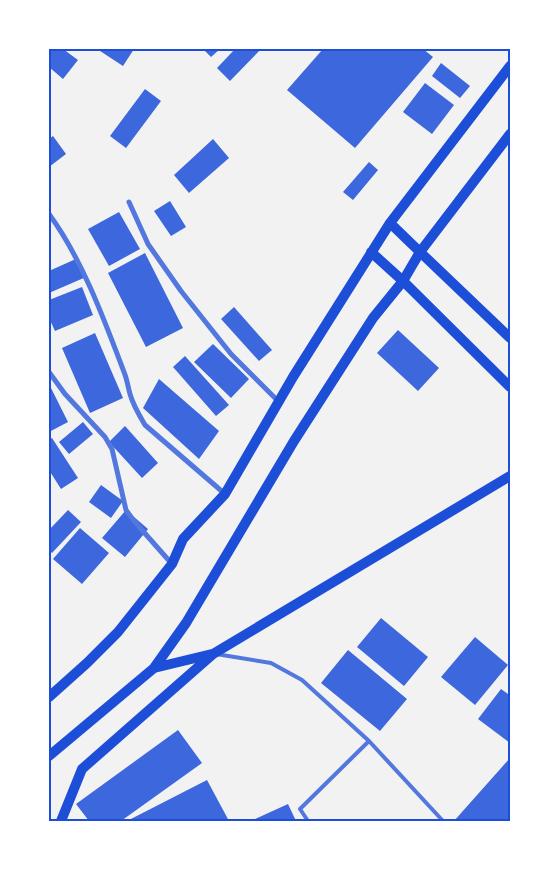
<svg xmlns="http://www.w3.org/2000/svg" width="559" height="870" font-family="'Work Sans',sans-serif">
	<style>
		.building { fill: #3d67dc }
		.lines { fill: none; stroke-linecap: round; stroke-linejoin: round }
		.service { stroke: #5277de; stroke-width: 4 }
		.minor { stroke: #5277de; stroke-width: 5 }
		.secondary { stroke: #1d4ed8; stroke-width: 10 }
		.neatline { fill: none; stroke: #1d4ed8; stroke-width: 2 }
	</style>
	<rect width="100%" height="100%" fill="#f2f2f2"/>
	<path class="building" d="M 49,49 L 63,49 L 78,60 L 63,79 L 49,67 Z
		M 97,49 L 134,49 L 123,66 Z
		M 203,49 L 220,49 L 211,57 Z
		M 235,49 L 261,49 L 230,81 L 217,68 Z
		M 323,49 L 423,49 L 433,57 L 355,148 L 287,90 Z
		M 441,63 L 470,86 L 460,98 L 432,76 Z
		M 425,83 L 454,105 L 432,134 L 403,112 Z
		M 145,89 L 161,101 L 126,148 L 110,136 Z
		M 53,136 L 66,154 L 49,167 L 49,139 Z
		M 213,139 L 229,158 L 189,193 L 174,175 Z
		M 369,162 L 378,170 L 353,200 L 343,192 Z
		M 170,201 L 186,227 L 171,236 L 154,211 Z
		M 119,212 L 140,249 L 109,266 L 88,229 Z
		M 145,253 L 183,328 L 146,347 L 108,273 Z
		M 78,258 L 86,277 L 49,293 L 49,271 Z
		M 82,287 L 93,315 L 55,331 L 49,318 L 49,300 Z
		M 234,307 L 272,350 L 259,361 L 221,319 Z
		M 398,330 L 439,368 L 418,391 L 377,353 Z
		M 95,333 L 123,398 L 90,413 L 62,348 Z
		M 213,344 L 249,379 L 231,398 L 194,362 Z
		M 185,356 L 229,405 L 216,416 L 173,367 Z
		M 159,379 L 219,431 L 199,459 L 143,408 Z
		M 49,384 L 68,422 L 49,432 Z
		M 83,422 L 93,434 L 69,454 L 59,442 Z
		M 125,426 L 158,463 L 142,478 L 109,442 Z
		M 52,438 L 78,478 L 61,489 L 49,470 L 49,440 Z
		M 101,485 L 123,501 L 111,518 L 89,502 Z
		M 68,510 L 81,522 L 52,553 L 49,550 L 49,530 Z
		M 126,510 L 148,529 L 125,557 L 102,538 Z
		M 80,528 L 109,553 L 82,584 L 53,559 Z
		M 381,618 L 428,657 L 404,686 L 357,647 Z
		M 475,637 L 508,665 L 475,705 L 441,677 Z
		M 348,650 L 407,699 L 380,731 L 321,683 Z
		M 501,689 L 508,694 L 510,691 L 510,743 L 478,719 Z
		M 178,730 L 202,763 L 121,821 L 89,821 L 76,804 Z
		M 510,758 L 510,821 L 454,821 Z
		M 207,780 L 229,821 L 127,821 Z
		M 288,804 L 296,821 L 251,821 Z"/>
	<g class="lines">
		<path class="service" d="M 216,654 L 271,663 L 302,680 L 369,741 L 443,821
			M 308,821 L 300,809 L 369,741"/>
		<path class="minor" d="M 129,202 L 148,244 L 181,291 L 231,354 L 278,401
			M 49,214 C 82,259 104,319 124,372 C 127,379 128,387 130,394 C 133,405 139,415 145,425 L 225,494
			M 49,372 L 65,394 L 105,437 L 112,449 L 126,510 L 134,521 L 172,564"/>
		<path class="secondary" d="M 510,134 L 420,252 L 510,338
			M 390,223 L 510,66
			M 154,668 L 212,654
			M 49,697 L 87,663 L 118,632 L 172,564 L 183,539 L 225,494 L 293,377 L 390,223 L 420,252 L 403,281 L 371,252
			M 49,756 L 154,668 L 186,623 L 294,441 L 373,318 L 403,281 L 510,387
			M 61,821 L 82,769 L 213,654 L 510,476"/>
	</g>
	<rect width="559" height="870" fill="none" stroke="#ffffff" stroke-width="100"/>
	<rect x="50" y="50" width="459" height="770" class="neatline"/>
</svg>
